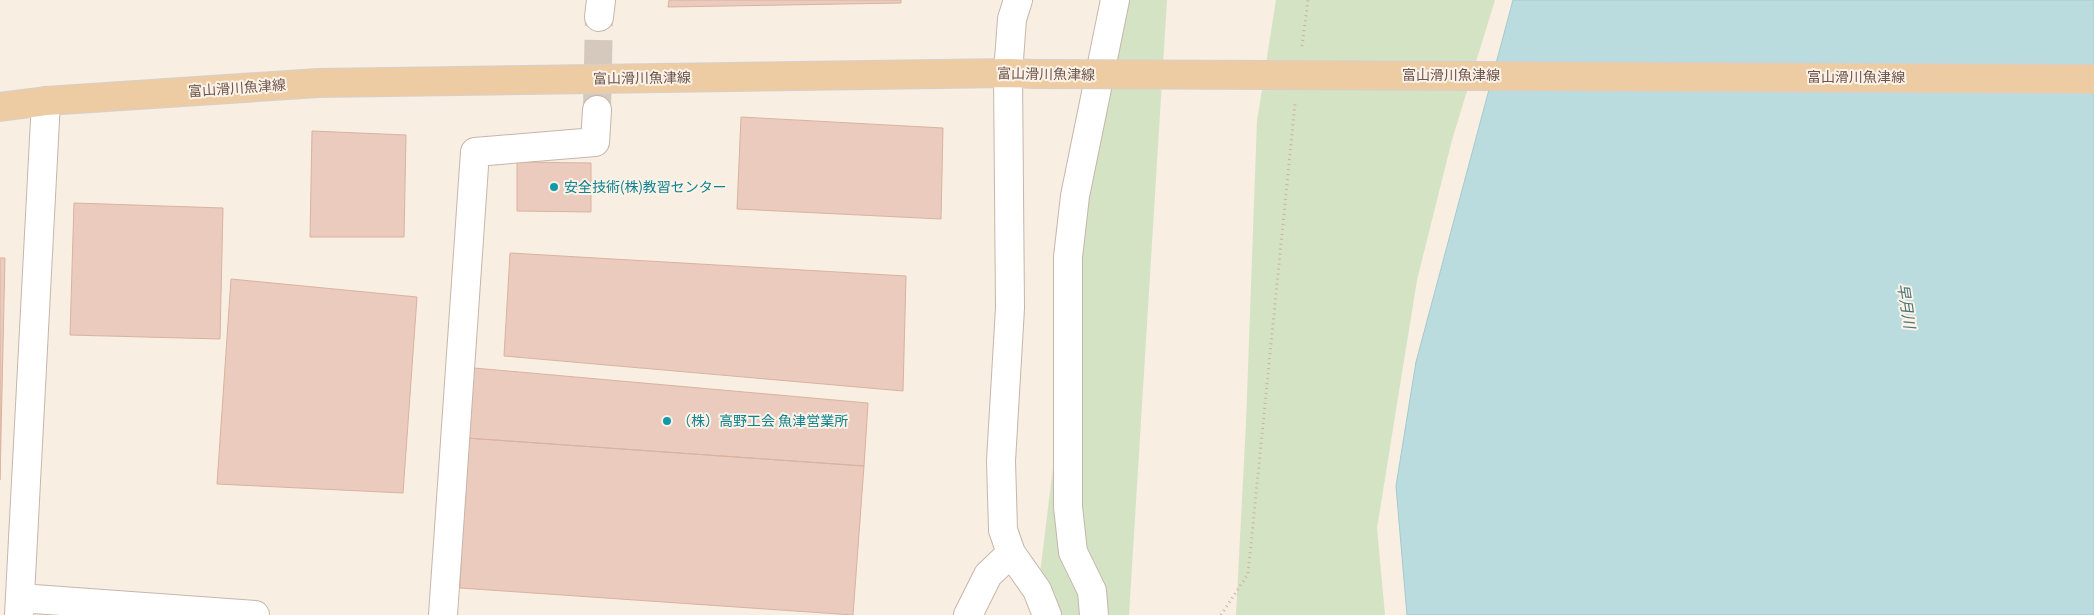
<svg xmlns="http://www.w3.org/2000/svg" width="2094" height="615" font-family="Ubuntu,'Noto Sans JP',sans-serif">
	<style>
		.green { fill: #d3e3c3 }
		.water { fill: #badcde; stroke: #a2cbcf }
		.building { fill: #eacbbe; stroke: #dab2a0 }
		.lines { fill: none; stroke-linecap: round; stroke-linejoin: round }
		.minor-tunnel { stroke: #d5c8bc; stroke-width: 28; stroke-dasharray: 28 14; stroke-linecap: butt }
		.minor-casing { stroke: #c7b5ab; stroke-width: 30 }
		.major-casing { stroke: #d6cfcd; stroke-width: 30 }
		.path { stroke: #ceafa2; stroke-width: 3; stroke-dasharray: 1 4; stroke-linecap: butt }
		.minor { stroke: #fff; stroke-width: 28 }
		.major { stroke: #eecca3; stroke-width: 28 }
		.major-bridge-casing { stroke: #d6cfcd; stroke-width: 30; stroke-linecap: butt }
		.major-bridge { stroke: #eecca3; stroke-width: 28 }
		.culture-dot { fill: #0f9aa8; stroke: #fcf2e7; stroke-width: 2 }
		.labels { text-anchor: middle; stroke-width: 4; stroke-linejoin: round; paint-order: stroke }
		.street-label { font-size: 14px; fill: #6c554c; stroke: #fcf2e7 }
		.culture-label { font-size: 14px; fill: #0d838f; stroke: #fcf2e7; text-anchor: start }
		.water-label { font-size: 15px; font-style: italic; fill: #477276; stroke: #fcf2e7 }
	</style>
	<rect width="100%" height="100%" fill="#f8eee2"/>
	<path class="green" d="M 1110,0 L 1167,0 L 1129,615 L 1035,615 Z
		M 1276,0 L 1495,0 L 1452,140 L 1417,280 L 1377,528 L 1385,615 L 1236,615 L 1246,423 L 1257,121 Z"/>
	<path class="water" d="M 1513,0 L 2094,0 L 2094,615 L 1407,615 L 1396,486 L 1416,362 Z"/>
	<path class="building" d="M 669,0 L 901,0 L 901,3 L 668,7 Z
		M 741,117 L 943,128 L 941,219 L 737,209 Z
		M 312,131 L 406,135 L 404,237 L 310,237 Z
		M 517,162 L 591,163 L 591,212 L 517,211 Z
		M 74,203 L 223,208 L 220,339 L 70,335 Z
		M 510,253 L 906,276 L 903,391 L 504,356 Z
		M 0,258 L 5,258 L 0,480 Z
		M 231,279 L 417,297 L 403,493 L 217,484 Z
		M 474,368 L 868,403 L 864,466 L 466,438 Z
		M 466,438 L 864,466 L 853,615 L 460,588 Z"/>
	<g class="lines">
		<path class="minor-tunnel" d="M 597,110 L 599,17"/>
		<g class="minor-casing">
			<path id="minor" d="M 1018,0 L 1012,19 L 1008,73 L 1010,308 L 1001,461 L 1003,530 L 1011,553 L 1037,590 L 1047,615
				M 599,17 L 601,0
				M 20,598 L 255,615
				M 19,615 L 46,101
				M 443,615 L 475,152 L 595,142 L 597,110
				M 968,615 L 988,575 L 1011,553
				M 1094,615 L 1092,591 L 1073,552 L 1068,507 L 1068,257 L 1075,196 L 1115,0"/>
		</g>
		<g class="major-casing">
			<path id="major" d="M 0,107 L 46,101 L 318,83 L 1008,73 L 1034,74"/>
		</g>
		<path class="path" d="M 1302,46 L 1308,0
			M 1221,615 L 1248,574 L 1295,104"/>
		<use href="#minor" class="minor"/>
		<use href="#major" class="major"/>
		<g class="major-bridge-casing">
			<path id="major-bridge" d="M 1034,74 L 2094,79"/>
		</g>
		<use href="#major-bridge" class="major-bridge"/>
	</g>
	<g class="culture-dot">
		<circle cx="554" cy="187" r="5"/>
		<circle cx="667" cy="421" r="5"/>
	</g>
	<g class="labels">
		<g class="street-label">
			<text transform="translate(1046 74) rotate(1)" y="5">富山滑川魚津線</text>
			<text x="1451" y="80">富山滑川魚津線</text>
			<text x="1856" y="82">富山滑川魚津線</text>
			<text transform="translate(642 78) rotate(-1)" y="5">富山滑川魚津線</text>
			<text transform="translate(237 88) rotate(-4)" y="5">富山滑川魚津線</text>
		</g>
		<g class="culture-label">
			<text x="564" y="192">安全技術(株)教習センター</text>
			<text x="677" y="426">（株）高野工会 魚津営業所</text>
		</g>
		<g class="water-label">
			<text transform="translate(1906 306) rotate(81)" y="5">早月川</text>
		</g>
	</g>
</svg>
